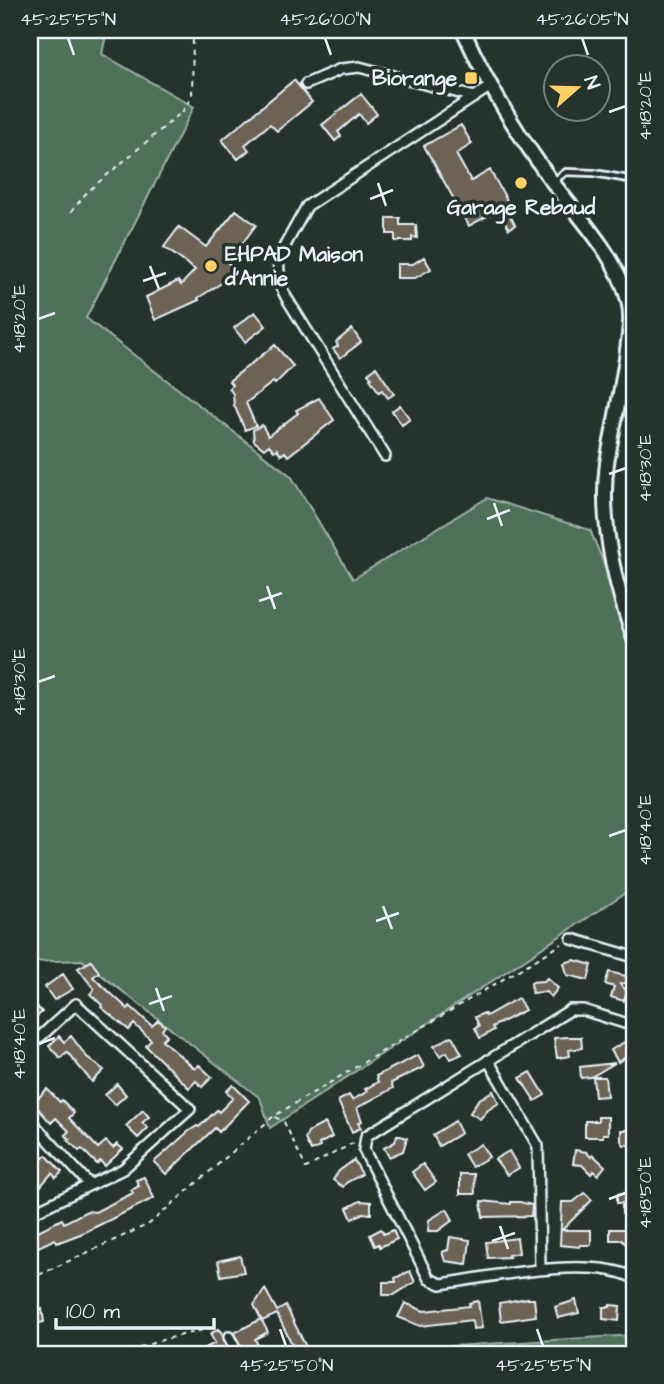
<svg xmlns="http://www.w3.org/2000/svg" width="664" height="1384" font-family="'Architects Daughter',sans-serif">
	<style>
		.green { fill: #50715a; stroke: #9cb1a9; stroke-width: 2 }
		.building { fill: #6d6455; stroke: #e8f1f8; stroke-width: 2 }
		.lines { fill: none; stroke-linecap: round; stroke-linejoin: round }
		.service-casing { stroke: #e8f1f8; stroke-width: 10 }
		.minor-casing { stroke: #e8f1f8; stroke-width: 14 }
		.secondary-casing { stroke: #e8f1f8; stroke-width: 18 }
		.path { stroke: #e8f1f8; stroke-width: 2; stroke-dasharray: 5 5; stroke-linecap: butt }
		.service { stroke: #26332d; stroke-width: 4.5 }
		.minor { stroke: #26332d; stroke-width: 9 }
		.secondary { stroke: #26332d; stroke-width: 12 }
		.ticks { fill: none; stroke: #e8f1f8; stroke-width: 2.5 }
		.poi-dot { fill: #ffd166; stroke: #26332d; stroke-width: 2.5 }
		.labels { text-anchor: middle; stroke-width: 7; stroke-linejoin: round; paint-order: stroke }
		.poi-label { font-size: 21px; font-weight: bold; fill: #e8f1f8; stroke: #26332d; text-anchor: end }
		.neatline { fill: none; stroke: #e8f1f8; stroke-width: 2.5 }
		.ticks-label { font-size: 18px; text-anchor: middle; fill: #e8f1f8 }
	</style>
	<rect width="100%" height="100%" fill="#26332d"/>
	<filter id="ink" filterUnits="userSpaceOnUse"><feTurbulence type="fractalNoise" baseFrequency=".0143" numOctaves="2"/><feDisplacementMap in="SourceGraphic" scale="14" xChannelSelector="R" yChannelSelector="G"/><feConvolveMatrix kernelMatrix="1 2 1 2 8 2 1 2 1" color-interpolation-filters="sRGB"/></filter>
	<g filter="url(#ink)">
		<path class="green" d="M 30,30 L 107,30 L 102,54 L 194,107 L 86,318 L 291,476 L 353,579 L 487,498 L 590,530 L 634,634 L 634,887 L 270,1128 L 260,1098 L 82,960 L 30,962 Z
			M 634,1335 L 634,1354 L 380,1354 L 387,1350 Z"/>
		<path class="building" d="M 294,80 L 312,102 L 277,131 L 270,124 L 245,145 L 249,150 L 238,159 L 222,140 Z
			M 361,94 L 377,114 L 366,123 L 359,114 L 338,132 L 341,136 L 335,141 L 322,125 Z
			M 461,125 L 472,144 L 456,154 L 471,181 L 490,170 L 509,204 L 505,206 L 515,225 L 509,229 L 498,210 L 469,226 L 424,146 Z
			M 236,210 L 256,225 L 228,263 L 235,268 L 220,284 L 198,298 L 199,300 L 155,320 L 146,297 L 178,281 L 181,285 L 195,270 L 164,247 L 179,227 L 206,247 Z
			M 390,218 L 400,218 L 400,225 L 416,225 L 417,238 L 412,237 L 412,241 L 395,241 L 395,234 L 387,234 L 387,219 Z
			M 424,257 L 431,269 L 415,278 L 397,278 L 397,264 L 413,264 Z
			M 255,312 L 266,326 L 245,342 L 234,328 Z
			M 352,329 L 361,342 L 340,358 L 333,349 L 338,346 L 336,342 Z
			M 275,345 L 293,366 L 275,384 L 273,382 L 246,403 L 256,426 L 245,430 L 234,405 L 233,394 L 229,388 L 232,385 L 229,381 Z
			M 376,367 L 394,394 L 388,398 L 382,390 L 379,392 L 370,379 L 372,378 L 368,373 Z
			M 319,398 L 334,420 L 288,456 L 285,452 L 281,455 L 277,449 L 274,451 L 269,445 L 264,449 L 254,441 L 253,430 L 262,425 L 268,436 L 298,413 L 296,410 Z
			M 400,405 L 410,419 L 402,425 L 392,411 Z
			M 574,960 L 592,965 L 588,980 L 567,975 L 564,963 Z
			M 91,961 L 99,972 L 93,977 L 128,1009 L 130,1006 L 152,1026 L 158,1020 L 165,1026 L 162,1030 L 167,1035 L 162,1040 L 195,1069 L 199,1065 L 212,1077 L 202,1087 L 196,1081 L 189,1088 L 146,1046 L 151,1040 L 134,1024 L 129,1030 L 101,1007 L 102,1005 L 90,994 L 94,989 L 78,968 Z
			M 609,972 L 634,978 L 634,981 L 620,984 L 627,991 L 624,1001 L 611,997 L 614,987 L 605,984 Z
			M 63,974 L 73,989 L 54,1000 L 45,987 Z
			M 547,978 L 558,988 L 551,997 L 546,992 L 532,993 L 531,982 L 544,981 Z
			M 518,998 L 525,1010 L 492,1027 L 494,1030 L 480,1038 L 475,1028 L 479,1026 L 475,1017 L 484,1013 L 486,1016 Z
			M 30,999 L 42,1012 L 30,1023 Z
			M 59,1036 L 64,1042 L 71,1036 L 87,1057 L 104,1070 L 92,1082 L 67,1052 L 60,1058 L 49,1046 Z
			M 452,1036 L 462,1054 L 451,1059 L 447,1052 L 440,1056 L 434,1046 Z
			M 568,1037 L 581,1037 L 582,1048 L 569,1050 L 570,1056 L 557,1058 L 554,1038 Z
			M 628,1040 L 634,1052 L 618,1062 L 611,1050 Z
			M 418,1055 L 424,1067 L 391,1083 L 393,1088 L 357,1108 L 362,1121 L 358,1123 L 361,1128 L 352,1132 L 338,1101 L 349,1095 L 352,1100 L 367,1092 L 365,1089 L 378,1082 L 376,1076 Z
			M 615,1063 L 591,1077 L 581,1078 L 580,1067 Z
			M 531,1072 L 545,1095 L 535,1101 L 520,1078 Z
			M 593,1077 L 605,1077 L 607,1096 L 595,1097 Z
			M 117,1084 L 126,1095 L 115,1105 L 105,1095 Z
			M 233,1085 L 249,1101 L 219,1132 L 215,1128 L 166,1174 L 154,1162 L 189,1131 L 197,1126 L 199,1127 L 217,1110 L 219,1112 L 233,1098 L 226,1091 Z
			M 47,1089 L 60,1102 L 62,1100 L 74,1113 L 69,1118 L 98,1148 L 106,1141 L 113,1148 L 117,1144 L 123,1149 L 105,1166 L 100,1161 L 97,1164 L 82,1149 L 79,1151 L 68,1140 L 70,1139 L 65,1135 L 69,1131 L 56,1118 L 51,1123 L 33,1103 Z
			M 493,1091 L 499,1103 L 488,1110 L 480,1119 L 470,1113 L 478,1100 Z
			M 143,1110 L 149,1117 L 142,1123 L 148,1128 L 138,1138 L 126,1126 Z
			M 598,1117 L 608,1117 L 608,1134 L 603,1134 L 603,1137 L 585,1137 L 585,1121 L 598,1121 Z
			M 455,1121 L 461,1133 L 439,1146 L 433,1135 Z
			M 325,1123 L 332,1137 L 319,1144 L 320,1147 L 311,1151 L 305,1139 L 308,1132 Z
			M 621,1130 L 634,1130 L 634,1145 L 624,1145 L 621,1141 Z
			M 397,1135 L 407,1138 L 403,1151 L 389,1157 L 384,1148 L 395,1142 Z
			M 481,1144 L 489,1157 L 472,1167 L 464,1154 Z
			M 575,1150 L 586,1152 L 591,1157 L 593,1155 L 605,1166 L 598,1175 L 594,1171 L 591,1174 L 582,1165 L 573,1164 Z
			M 509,1151 L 519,1168 L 507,1175 L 495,1159 Z
			M 46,1155 L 62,1172 L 56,1178 L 52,1173 L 30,1198 L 30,1171 Z
			M 354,1160 L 362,1174 L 346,1183 L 343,1187 L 333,1180 L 339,1171 Z
			M 423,1164 L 436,1182 L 425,1190 L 412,1172 Z
			M 460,1174 L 474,1174 L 475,1194 L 460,1194 Z
			M 144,1177 L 154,1198 L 83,1233 L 57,1243 L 55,1239 L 30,1251 L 30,1221 L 36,1232 L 62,1219 L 64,1223 L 87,1211 L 95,1212 L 133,1193 L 131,1190 L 139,1186 L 136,1180 Z
			M 585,1193 L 592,1200 L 562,1230 L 591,1230 L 591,1245 L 580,1245 L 580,1247 L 560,1245 L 562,1202 L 573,1202 Z
			M 622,1193 L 634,1193 L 634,1213 L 622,1213 L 622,1203 L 617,1203 L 617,1194 Z
			M 360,1201 L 371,1202 L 371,1214 L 363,1213 L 352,1219 L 347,1208 Z
			M 481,1201 L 511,1204 L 511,1202 L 520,1202 L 532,1205 L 531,1216 L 483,1217 Z
			M 447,1209 L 453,1220 L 438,1231 L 428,1231 L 429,1220 Z
			M 381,1229 L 384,1234 L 393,1230 L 397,1239 L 380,1247 L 379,1244 L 375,1246 L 370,1235 Z
			M 610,1229 L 625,1229 L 634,1234 L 634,1252 L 622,1240 L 610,1240 Z
			M 450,1237 L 470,1240 L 467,1264 L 445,1261 L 442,1252 L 448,1250 Z
			M 517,1238 L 519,1253 L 508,1255 L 509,1257 L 488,1258 L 486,1242 Z
			M 240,1256 L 244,1272 L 221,1276 L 218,1261 Z
			M 410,1271 L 415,1282 L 394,1295 L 383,1295 L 383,1282 L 396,1282 L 395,1278 Z
			M 265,1289 L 277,1311 L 286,1306 L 308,1351 L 297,1354 L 277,1314 L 262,1321 L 254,1305 Z
			M 528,1298 L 528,1299 L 534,1299 L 536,1316 L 501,1321 L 499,1303 Z
			M 576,1300 L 579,1313 L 558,1318 L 555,1307 Z
			M 478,1301 L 482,1328 L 473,1329 L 472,1320 L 420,1326 L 398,1317 L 405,1303 L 424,1311 L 470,1306 L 469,1303 Z
			M 610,1305 L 620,1306 L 619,1321 L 603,1319 L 603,1307 L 610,1307 Z
			M 42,1309 L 44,1322 L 30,1325 L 30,1311 Z
			M 261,1319 L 268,1332 L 255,1339 L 262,1354 L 245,1354 L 234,1333 Z
			M 217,1330 L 221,1332 L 230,1354 L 194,1354 L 215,1343 L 210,1334 Z"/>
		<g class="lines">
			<g class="service-casing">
				<path id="service" d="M 555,180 L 566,172 L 594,173 L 634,180"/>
			</g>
			<g class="minor-casing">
				<path id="minor" d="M 306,84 L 341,69 L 359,67 L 475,97
					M 385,456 L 286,297 L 280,285 L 278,258 L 307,206 L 491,86
					M 572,939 L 634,957
					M 634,1026 L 583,1010 L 570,1010 L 366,1136 L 364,1150 L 429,1279 L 441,1284 C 490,1277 591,1255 634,1278
					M 30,1046 L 76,1004 L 190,1109 L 123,1169 L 30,1214
					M 488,1060 L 538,1146 L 540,1269
					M 30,1120 L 90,1185
					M 229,1337 L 238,1354"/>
			</g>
			<g class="secondary-casing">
				<path id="secondary" d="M 463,30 C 486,82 515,130 548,176 C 577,216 615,252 628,300 C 633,319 628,339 626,358 C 621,393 613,428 607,463 C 599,521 615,585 634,639"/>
			</g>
			<path class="path" d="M 505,31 L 513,30
				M 71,212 L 87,192 L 183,111 L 192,96 L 193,30
				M 275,1117 L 284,1122 L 306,1168 L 355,1142
				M 30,1279 L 149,1224 L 274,1116 L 562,944
				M 121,1354 L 162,1340 L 215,1327 L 222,1332"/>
			<use href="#service" class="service"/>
			<use href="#minor" class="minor"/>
			<use href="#secondary" class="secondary"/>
		</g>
	</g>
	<path class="ticks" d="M 68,38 L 74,55M 325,38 L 331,55M 582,38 L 588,55M 609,112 L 626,106M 378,183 L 386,206M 370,199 L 393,190M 150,266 L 159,289M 143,281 L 166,273M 38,319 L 55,313M 609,474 L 626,468M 494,503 L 502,526M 487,519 L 510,510M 267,586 L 275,609M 259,601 L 282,593M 38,682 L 55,676M 609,836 L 626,830M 383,906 L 392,929M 376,921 L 399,913M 156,988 L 164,1011M 149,1004 L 172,996M 38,1044 L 55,1038M 609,1199 L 626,1193M 500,1226 L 508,1249M 492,1241 L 515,1233M 280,1329 L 286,1346M 537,1329 L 543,1346"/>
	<g class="poi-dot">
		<rect x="464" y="71" width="14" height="14" rx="3.5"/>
		<circle cx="521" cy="183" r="7"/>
		<circle cx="211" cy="266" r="7"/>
	</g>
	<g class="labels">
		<g class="poi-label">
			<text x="457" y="85">Biorange</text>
			<text x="521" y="214" text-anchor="middle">Garage Rebaud</text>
			<text x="225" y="261" text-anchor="start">EHPAD Maison<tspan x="225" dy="24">d'Annie</tspan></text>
		</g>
	</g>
	<rect width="664" height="1384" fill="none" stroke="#26332d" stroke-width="77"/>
	<g transform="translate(577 88) rotate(70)"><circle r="33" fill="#26332d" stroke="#747f7e" stroke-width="2"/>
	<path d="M0-5L12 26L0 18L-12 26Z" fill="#ffd166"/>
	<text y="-10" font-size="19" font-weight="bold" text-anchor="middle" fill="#e8f1f8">N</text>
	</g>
	<path d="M56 1318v10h158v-10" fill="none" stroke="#e8f1f8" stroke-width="3.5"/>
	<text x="66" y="1318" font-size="21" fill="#e8f1f8" stroke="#26332d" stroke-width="5" paint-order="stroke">100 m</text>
	<rect x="38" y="38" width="588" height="1308" class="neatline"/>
	<g class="ticks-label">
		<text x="68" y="25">45°25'55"N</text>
		<text x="325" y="25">45°26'00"N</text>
		<text x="582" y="25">45°26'05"N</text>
		<text transform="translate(645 106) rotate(-90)" y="6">4°18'20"E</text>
		<text transform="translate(19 319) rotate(-90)" y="6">4°18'20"E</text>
		<text transform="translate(645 468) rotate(-90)" y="6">4°18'30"E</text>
		<text transform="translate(19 682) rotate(-90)" y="6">4°18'30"E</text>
		<text transform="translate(645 830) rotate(-90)" y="6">4°18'40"E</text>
		<text transform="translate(19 1044) rotate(-90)" y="6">4°18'40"E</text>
		<text transform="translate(645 1193) rotate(-90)" y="6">4°18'50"E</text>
		<text x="286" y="1371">45°25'50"N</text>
		<text x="543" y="1371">45°25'55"N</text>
	</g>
</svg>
